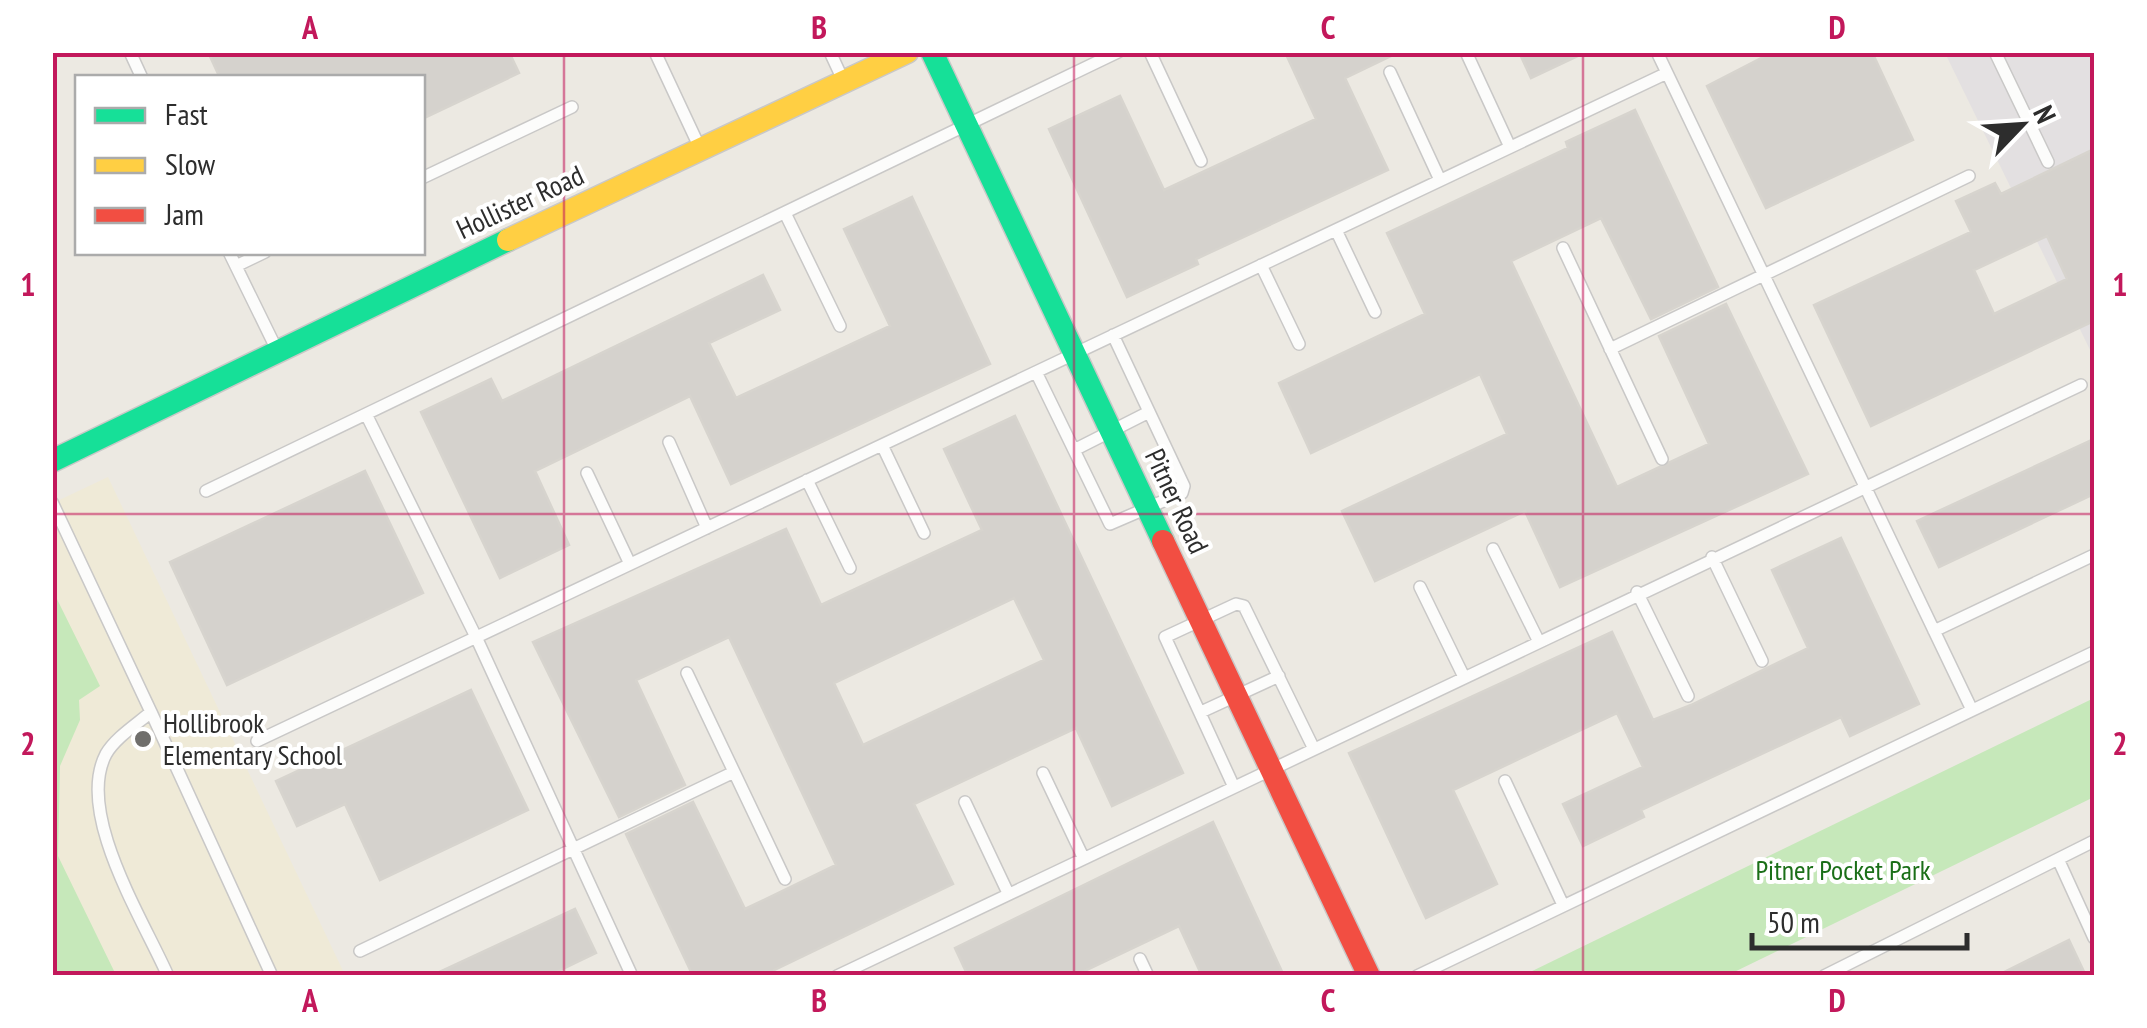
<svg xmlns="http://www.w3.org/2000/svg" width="2147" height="1028" font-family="'PT Sans Narrow',sans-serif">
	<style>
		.industrial { fill: #e3e0e1 }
		.education { fill: #efead7 }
		.green { fill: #c6e8ba }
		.building { fill: #d5d2cd; stroke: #d7d4ce; stroke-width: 2.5; fill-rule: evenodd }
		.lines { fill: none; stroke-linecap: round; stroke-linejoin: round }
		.lane-casing { stroke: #c9c8c7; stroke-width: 14 }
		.fast-casing { stroke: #c9c8c7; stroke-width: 25 }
		.slow-casing { stroke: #c9c8c7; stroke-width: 25 }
		.jam-casing { stroke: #c9c8c7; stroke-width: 25 }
		.lane { stroke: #fcfcfb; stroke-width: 11 }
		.fast { stroke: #16e098; stroke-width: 22 }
		.slow { stroke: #ffcf43; stroke-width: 22 }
		.jam { stroke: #f24e42; stroke-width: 22 }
		.grid { fill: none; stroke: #c2185b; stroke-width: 2.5; stroke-opacity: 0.55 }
		.poi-dot { fill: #706f6c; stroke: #fff; stroke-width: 4 }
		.labels { text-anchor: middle; stroke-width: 8; stroke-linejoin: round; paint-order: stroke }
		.street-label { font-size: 28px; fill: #2d2d2d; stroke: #fff }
		.poi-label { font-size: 28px; fill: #2d2d2d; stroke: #fff; text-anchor: start }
		.park-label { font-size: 28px; fill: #1b6f18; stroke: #fff }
		.neatline { fill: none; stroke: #c2185b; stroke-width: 4 }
		.grid-label { font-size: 32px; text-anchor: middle; font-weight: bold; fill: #c2185b }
	</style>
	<rect width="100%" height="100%" fill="#ece9e2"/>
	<path class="industrial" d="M 1945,53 L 2094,53 L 2094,358 Z"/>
	<path class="education" d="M 108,477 L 345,975 L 53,976 L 53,503 Z"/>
	<path class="green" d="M 52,589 L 100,686 L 79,700 L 80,720 L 60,766 L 58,856 L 116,975 L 53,975 Z
		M 2094,698 L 2094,797 L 1728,975 L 1524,975 Z"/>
	<path class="building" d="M 208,52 L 509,52 L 519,73 L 422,119 L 422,78 L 220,78 Z
		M 1285,52 L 1399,52 L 1345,78 L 1388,170 L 1196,259 L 1198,264 L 1127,297 L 1049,129 L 1120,96 L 1164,190 L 1316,119 Z
		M 1519,52 L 1586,52 L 1531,78 Z
		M 1773,52 L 1872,52 L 1913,140 L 1766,208 L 1707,86 Z
		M 1635,110 L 1718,287 L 1651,319 L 1601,218 L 1511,261 L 1617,487 L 1709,444 L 1659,336 L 1726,304 L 1808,474 L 1560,587 L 1525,511 L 1375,581 L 1342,511 L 1507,434 L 1480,374 L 1311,453 L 1279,383 L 1425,314 L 1387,233 L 1568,148 L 1566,142 Z
		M 2094,149 L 2094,321 L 1871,426 L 1814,305 L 1971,232 L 1956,201 L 1995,183 L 2001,194 ZM 2047,236 L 2067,279 L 1994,314 L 1974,270 Z
		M 912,197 L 990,364 L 731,484 L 690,396 L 535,471 L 569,545 L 500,578 L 421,412 L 491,379 L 502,401 L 763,275 L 780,310 L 709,343 L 736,398 L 890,326 L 844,229 Z
		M 1015,416 L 1183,773 L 1112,806 L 1076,728 L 914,804 L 953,884 L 774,970 L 777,976 L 693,976 L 626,834 L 693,802 L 745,909 L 836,865 L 729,637 L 636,680 L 685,785 L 619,817 L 533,642 L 786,529 L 821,605 L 982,530 L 944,449 ZM 1014,598 L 1044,660 L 863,745 L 834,683 Z
		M 2094,439 L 2094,494 L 1939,567 L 1917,521 Z
		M 365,471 L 423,593 L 227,685 L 170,562 Z
		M 1841,538 L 1919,704 L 1850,736 L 1841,717 L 1641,810 L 1644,817 L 1583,846 L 1563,804 L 1643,767 L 1617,713 L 1453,790 L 1497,884 L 1426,918 L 1349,753 L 1612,632 L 1653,720 L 1691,705 L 1808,648 L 1772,570 Z
		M 471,690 L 528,810 L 380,880 L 345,804 L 297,826 L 276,781 Z
		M 1213,822 L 1284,976 L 1202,976 L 1179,926 L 1074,976 L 968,976 L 955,948 Z
		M 575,909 L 596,953 L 548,976 L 431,976 Z
		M 2069,940 L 2086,976 L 1996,976 Z"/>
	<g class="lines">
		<g class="lane-casing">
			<path id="lane" d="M 130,52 L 142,78
				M 655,52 L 699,146
				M 830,52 L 843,80
				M 1150,52 L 1201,161
				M 1466,52 L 1510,147
				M 1657,52 L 1972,710
				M 1995,52 L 2048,162
				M 1390,72 L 1440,180
				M 422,178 L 572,107
				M 785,213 L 840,326
				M 1336,230 L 1375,312
				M 1563,248 L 1662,459
				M 229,252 L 275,346
				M 1261,265 L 1299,344
				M 236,266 L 265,252
				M 1610,349 L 1969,176
				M 1036,372 L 1110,524 L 1182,493 L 1184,486 L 1113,335
				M 366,414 L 476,637 L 632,976
				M 669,442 L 707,528
				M 882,445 L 924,533
				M 1074,450 L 1149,412
				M 587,473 L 630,564
				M 807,480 L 850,568
				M 206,491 L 1118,52
				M 52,502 L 151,712
				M 1493,549 L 1538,640
				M 1712,557 L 1762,661
				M 1420,587 L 1463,675
				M 1637,592 L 1688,696
				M 1934,631 L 2094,555
				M 687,673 L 785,879
				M 1201,712 L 1279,676
				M 257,741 L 1667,73
				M 1043,773 L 1083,857
				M 1505,781 L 1563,905
				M 1233,785 L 1165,637 L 1236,604 L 1244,606 L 1313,747
				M 965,802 L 1008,893
				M 2058,859 L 2094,938
				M 360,951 L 734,772
				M 1140,959 L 1148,976
				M 168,976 C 143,919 75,813 106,754 C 115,738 137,724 151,712 L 272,976
				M 837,976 L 2081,385
				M 1417,976 L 2094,652
				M 1824,976 L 2094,841"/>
		</g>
		<g class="fast-casing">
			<path id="fast" d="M 932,52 L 1163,541
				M 52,461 L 508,240"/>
		</g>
		<g class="slow-casing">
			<path id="slow" d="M 508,240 L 907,52"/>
		</g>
		<g class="jam-casing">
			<path id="jam" d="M 1163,541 L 1369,976"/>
		</g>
		<use href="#lane" class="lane"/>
		<use href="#fast" class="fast"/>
		<use href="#slow" class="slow"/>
		<use href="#jam" class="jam"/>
	</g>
	<path class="grid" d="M 564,52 L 564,976M 1074,52 L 1074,976M 1583,52 L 1583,976M 52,514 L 2094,514"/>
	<circle class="poi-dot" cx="143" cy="739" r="10"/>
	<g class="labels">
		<g class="street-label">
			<text transform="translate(520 202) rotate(-25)" y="10">Hollister Road</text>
			<text transform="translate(1177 501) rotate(65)" y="10">Pitner Road</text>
		</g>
		<g class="poi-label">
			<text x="163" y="733">Hollibrook<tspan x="163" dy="32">Elementary School</tspan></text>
		</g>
		<g class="park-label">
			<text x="1843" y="880">Pitner Pocket Park</text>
		</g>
	</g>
	<rect width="2147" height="1028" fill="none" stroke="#ffffff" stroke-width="110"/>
	<rect x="75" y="75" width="350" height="180" fill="#ffffff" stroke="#ababab" stroke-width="2.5"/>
	<rect x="95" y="108" width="50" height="15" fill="#16e098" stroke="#ababab" stroke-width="2.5"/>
	<text x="165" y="125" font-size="30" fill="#2d2d2d">Fast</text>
	<rect x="95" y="158" width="50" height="15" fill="#ffcf43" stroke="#ababab" stroke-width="2.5"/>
	<text x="165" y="175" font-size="30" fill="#2d2d2d">Slow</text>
	<rect x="95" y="208" width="50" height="15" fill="#f24e42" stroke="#ababab" stroke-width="2.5"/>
	<text x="165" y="225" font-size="30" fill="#2d2d2d">Jam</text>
	<g transform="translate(2022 125) rotate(65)" stroke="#ffffff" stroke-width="8" paint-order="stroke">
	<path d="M0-8L18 38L0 25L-18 38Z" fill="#2d2d2d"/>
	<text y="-15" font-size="28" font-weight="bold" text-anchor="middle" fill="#2d2d2d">N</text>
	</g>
	<path d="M1752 933v15h215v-15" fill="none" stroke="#2d2d2d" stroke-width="5"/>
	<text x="1767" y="933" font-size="30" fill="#2d2d2d" stroke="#ffffff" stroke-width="8" paint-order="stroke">50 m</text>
	<rect x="55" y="55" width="2037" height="918" class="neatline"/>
	<g class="grid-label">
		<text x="310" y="39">A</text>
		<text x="819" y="39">B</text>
		<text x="1328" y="39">C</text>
		<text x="1837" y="39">D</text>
		<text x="28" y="296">1</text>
		<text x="2120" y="296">1</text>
		<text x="28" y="755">2</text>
		<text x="2120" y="755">2</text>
		<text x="310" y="1012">A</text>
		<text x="819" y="1012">B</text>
		<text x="1328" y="1012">C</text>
		<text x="1837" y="1012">D</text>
	</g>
</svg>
